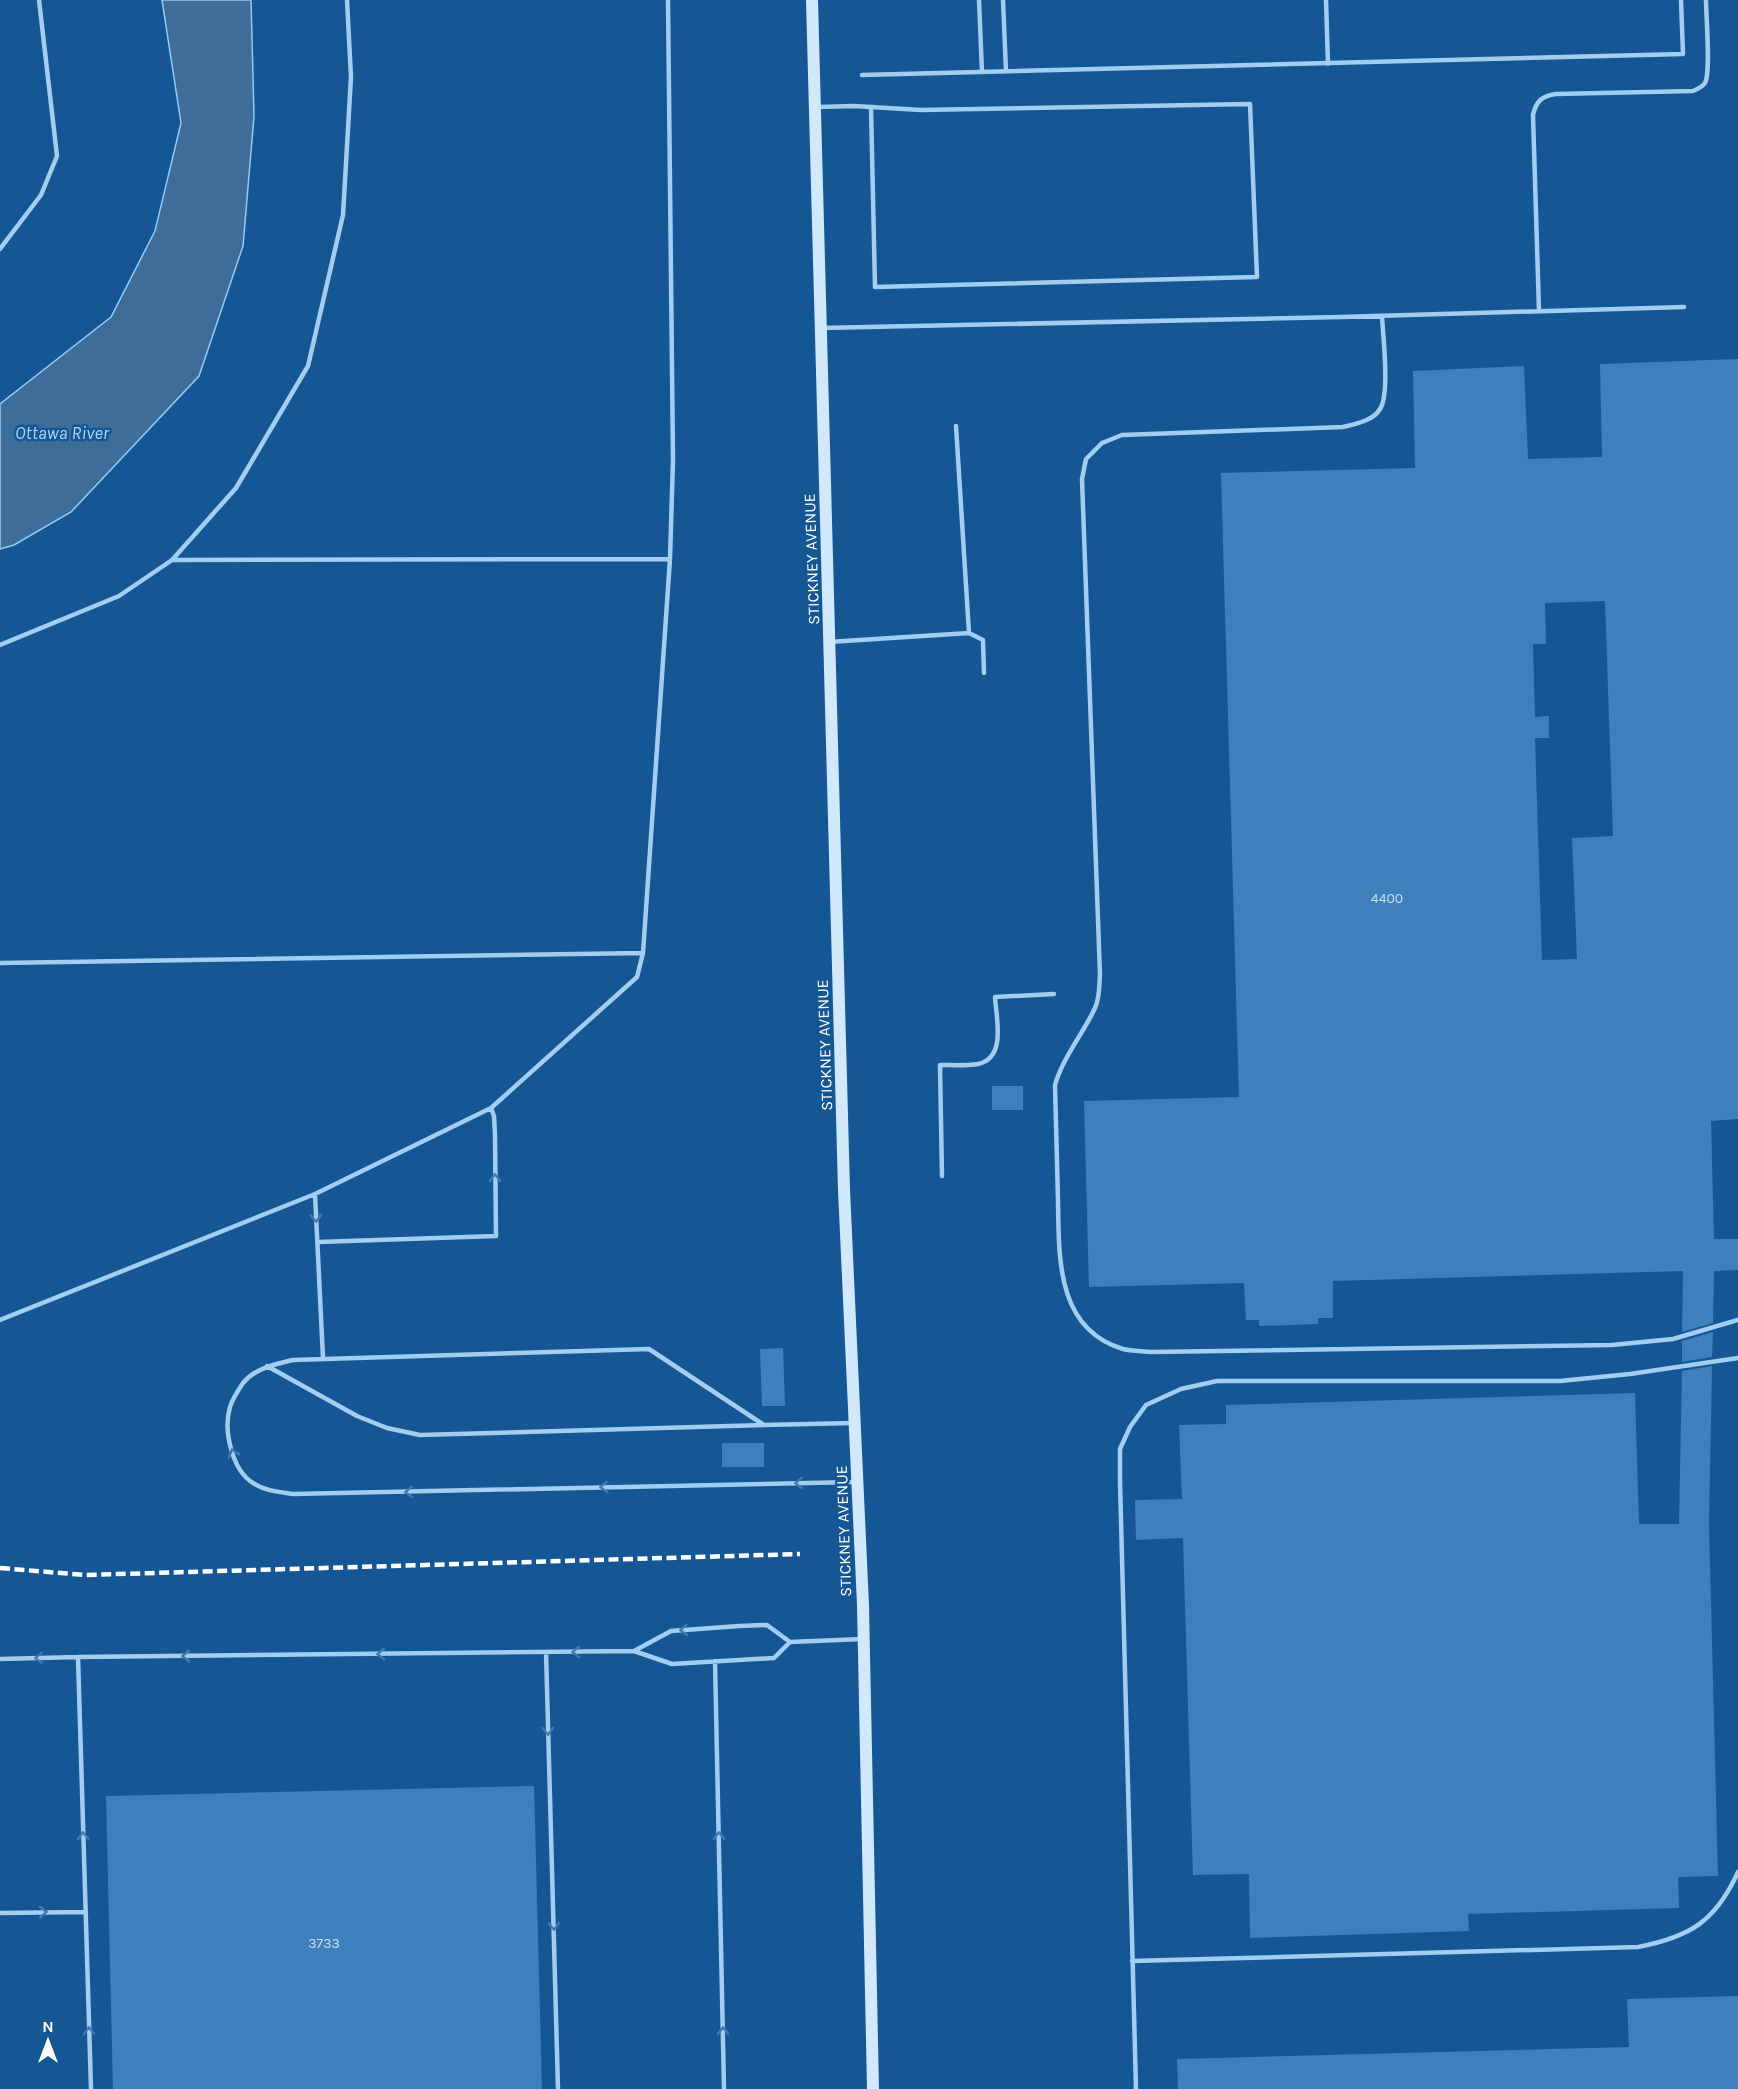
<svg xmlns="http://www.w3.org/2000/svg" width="1738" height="2089" font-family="Karla,sans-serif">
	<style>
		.water { fill: #3e6d9a; stroke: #96caf5; stroke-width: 1.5 }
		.building { fill: #3d80bc; fill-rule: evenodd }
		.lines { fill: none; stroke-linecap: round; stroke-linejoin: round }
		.lane { stroke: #a3cef2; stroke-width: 4.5 }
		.secondary { stroke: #d2e8fc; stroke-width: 12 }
		.rail { stroke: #fff; stroke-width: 4.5; stroke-dasharray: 10 4.5; stroke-linecap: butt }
		.oneway { stroke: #3f7bb0 }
		.labels { text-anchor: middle; stroke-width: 5; stroke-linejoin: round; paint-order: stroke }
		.number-label { font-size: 14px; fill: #cedfee }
		.street-label { font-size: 16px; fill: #fff; stroke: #145794 }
		.water-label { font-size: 18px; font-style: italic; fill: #b0d7f9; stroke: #145794 }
	</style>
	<rect width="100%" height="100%" fill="#145794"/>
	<path class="water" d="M 162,0 L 251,0 L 254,116 L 243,246 L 199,376 L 71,512 L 14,545 L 0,549 L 0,404 L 111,317 L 155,231 L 181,123 Z"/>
	<path class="building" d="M 1738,359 L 1738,1119 L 1711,1121 L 1714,1239 L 1738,1239 L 1738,1270 L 1714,1271 L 1713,1323 L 1682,1332 L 1683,1271 L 1333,1281 L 1333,1318 L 1318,1318 L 1318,1324 L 1259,1326 L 1259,1320 L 1246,1320 L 1244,1283 L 1089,1287 L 1084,1101 L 1239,1097 L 1221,473 L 1415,468 L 1413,371 L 1524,366 L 1528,459 L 1602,457 L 1600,364 ZM 1605,601 L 1613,836 L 1572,838 L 1577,959 L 1542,960 L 1535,738 L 1549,738 L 1549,716 L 1535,717 L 1533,644 L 1546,644 L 1545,603 Z
		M 992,1086 L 1023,1086 L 1023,1110 L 992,1110 Z
		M 1713,1332 L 1712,1357 L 1682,1362 L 1682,1341 Z
		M 783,1348 L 785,1406 L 762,1406 L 760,1349 Z
		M 1712,1366 L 1709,1524 L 1718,1876 L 1678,1877 L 1679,1908 L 1468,1914 L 1469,1931 L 1250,1938 L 1249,1874 L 1193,1875 L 1183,1538 L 1136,1540 L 1135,1500 L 1182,1499 L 1179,1425 L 1226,1424 L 1226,1405 L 1635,1393 L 1639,1524 L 1679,1524 L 1682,1371 Z
		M 722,1443 L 764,1443 L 764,1467 L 722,1467 Z
		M 534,1786 L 542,2089 L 113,2089 L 106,1796 Z
		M 1738,1996 L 1738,2089 L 1178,2089 L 1177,2059 L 1629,2047 L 1627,1999 Z"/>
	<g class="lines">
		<path class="lane" d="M 979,0 L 982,72
			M 1003,0 L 1006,71
			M 1326,0 L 1328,64
			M 862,75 L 1683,54 L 1681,0
			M 817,107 L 854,106 L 921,110 L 1250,104 L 1257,277 L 875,287 L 871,107
			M 0,249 L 41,195 L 57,156 L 39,0
			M 1539,311 L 1533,115 C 1536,101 1542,96 1556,94 L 1693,91 C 1698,89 1702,87 1705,83 C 1711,72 1706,16 1706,0
			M 1382,316 C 1383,336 1390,394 1380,409 C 1373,421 1355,424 1343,427 L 1122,435 L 1102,443 L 1086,459 L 1082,479 L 1100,975 C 1099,986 1100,997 1095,1008 C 1083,1034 1063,1057 1055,1085 C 1056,1123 1057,1162 1058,1201 C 1059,1257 1056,1329 1123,1349 C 1131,1351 1142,1351 1151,1352 L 1612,1345 L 1673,1339 L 1738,1320
			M 821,328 L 1341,317 L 1684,307
			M 172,560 L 670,559
			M 969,633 L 983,640 L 984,673
			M 829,642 L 969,633 L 956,426
			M 0,645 L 119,596 L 172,560 L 236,488 L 308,366 L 343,215 L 351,77 L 347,0
			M 0,963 L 643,953
			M 942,1176 L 940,1065 C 952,1065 966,1066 978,1064 C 1007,1058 996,1017 995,997 L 1054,994
			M 315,1194 L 323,1358
			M 318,1242 L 496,1236 L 495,1135 L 494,1116 L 491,1108
			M 0,1320 L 315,1194 L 491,1108 L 637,977 L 643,953 L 670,559 L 673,460 L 668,0
			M 267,1366 L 357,1416 L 387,1428 L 420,1435 L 764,1425
			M 852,1423 L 764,1425 L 649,1349 L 293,1360 C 276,1364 255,1368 243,1383 C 239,1389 232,1400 230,1407 C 223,1430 232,1470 253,1483 C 265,1491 279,1492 293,1494 L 855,1482
			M 634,1651 L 671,1631 L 739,1626 L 767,1625 L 790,1642 L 863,1639
			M 546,1652 L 558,2089
			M 78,1657 L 91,2089
			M 0,1659 L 78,1657 L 634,1651 L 672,1664 L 774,1658 L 790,1642
			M 715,1661 L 724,2089
			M 0,1913 L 85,1912
			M 1132,1961 L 1638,1947 C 1690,1937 1716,1921 1738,1872
			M 1136,2089 L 1120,1482 L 1120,1449 L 1130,1427 L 1146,1405 L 1181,1389 L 1217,1381 L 1560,1381 L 1630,1374 L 1738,1358"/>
		<path class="secondary" d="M 812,0 L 844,1190 L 863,1605 L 873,2089"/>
		<path class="rail" d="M 0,1568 L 85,1575 L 800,1554"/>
	</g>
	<defs><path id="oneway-chevron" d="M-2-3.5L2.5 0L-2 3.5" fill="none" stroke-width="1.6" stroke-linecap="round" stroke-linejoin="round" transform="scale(1.5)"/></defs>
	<g class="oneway">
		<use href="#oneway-chevron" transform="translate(495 1178) rotate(-90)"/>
		<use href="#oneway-chevron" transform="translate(316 1218) rotate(87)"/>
		<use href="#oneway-chevron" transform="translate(233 1453) rotate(-107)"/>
		<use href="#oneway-chevron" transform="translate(799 1483) rotate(179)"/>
		<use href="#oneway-chevron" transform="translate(604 1487) rotate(178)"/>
		<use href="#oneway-chevron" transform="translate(409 1492) rotate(178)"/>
		<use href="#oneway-chevron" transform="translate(684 1630) rotate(176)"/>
		<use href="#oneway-chevron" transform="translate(576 1652) rotate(179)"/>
		<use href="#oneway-chevron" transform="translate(381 1654) rotate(179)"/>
		<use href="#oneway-chevron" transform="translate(186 1656) rotate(179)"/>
		<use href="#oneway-chevron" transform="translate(39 1658) rotate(178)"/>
		<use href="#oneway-chevron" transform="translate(548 1731) rotate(88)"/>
		<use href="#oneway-chevron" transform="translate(83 1836) rotate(-92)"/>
		<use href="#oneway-chevron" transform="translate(719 1836) rotate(-91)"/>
		<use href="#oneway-chevron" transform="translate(43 1912) rotate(-1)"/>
		<use href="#oneway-chevron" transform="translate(554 1926) rotate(88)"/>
		<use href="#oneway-chevron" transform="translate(89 2031) rotate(-92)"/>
		<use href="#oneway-chevron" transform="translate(723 2031) rotate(-91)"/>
	</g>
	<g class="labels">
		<g class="number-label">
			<text x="1387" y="903">4400</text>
			<text x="324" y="1948">3733</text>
		</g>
		<g class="street-label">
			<text transform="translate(811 559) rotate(-92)" y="6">STICKNEY AVENUE</text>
			<text transform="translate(824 1045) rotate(-92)" y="6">STICKNEY AVENUE</text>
			<text transform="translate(843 1531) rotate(-92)" y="6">STICKNEY AVENUE</text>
		</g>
		<g class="water-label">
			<text x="62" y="439">Ottawa River</text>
		</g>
	</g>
	<g transform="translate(48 2041)" stroke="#145794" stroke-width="4.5" paint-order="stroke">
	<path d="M0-4.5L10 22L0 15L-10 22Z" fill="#ffffff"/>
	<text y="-9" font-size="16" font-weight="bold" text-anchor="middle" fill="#ffffff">N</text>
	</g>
</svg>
